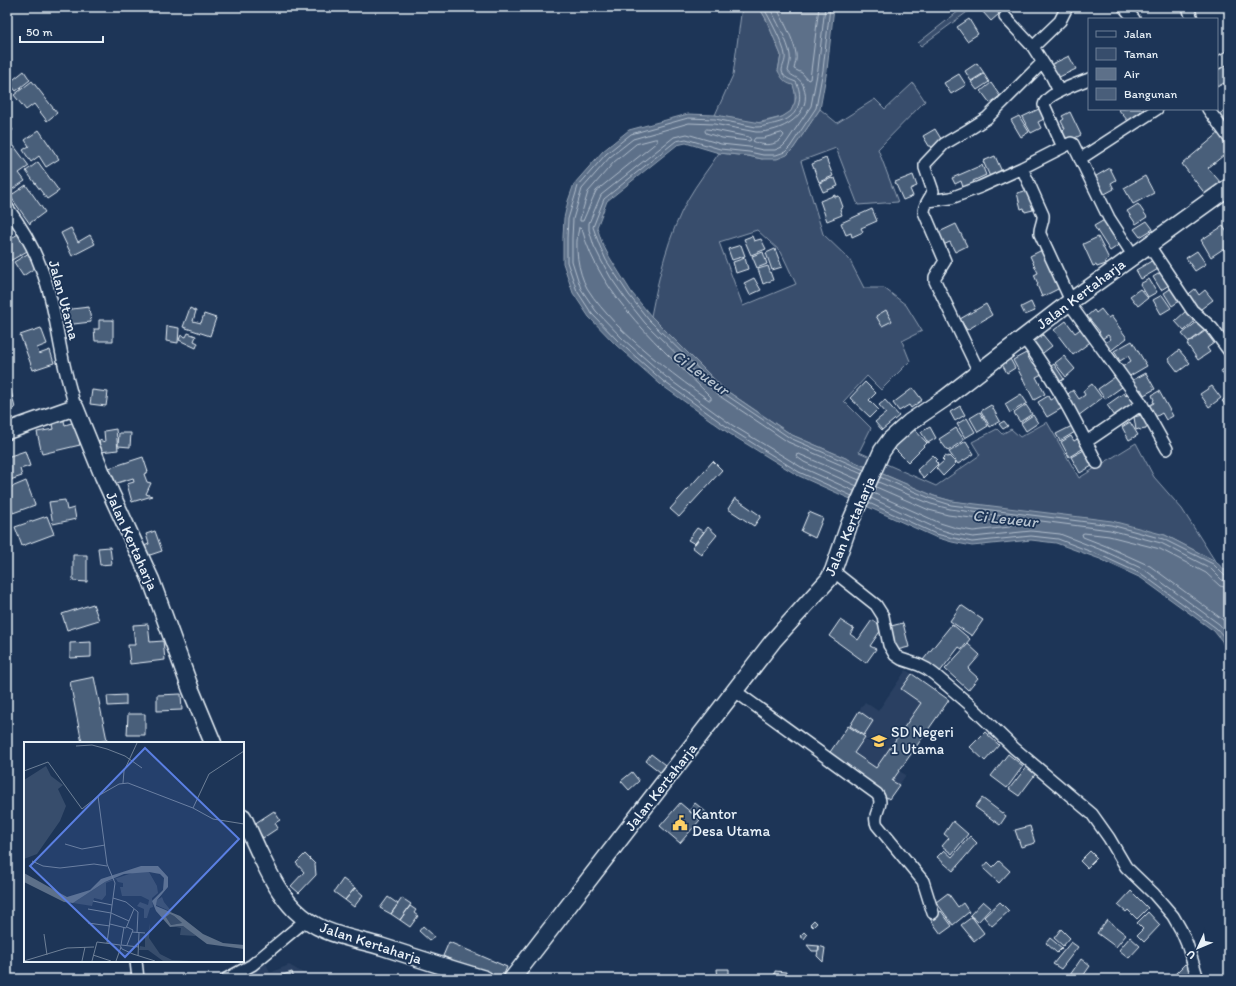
<svg xmlns="http://www.w3.org/2000/svg" width="1236" height="986" font-family="Itim,sans-serif">
	<style>
		.built { fill: #2a4162 }
		.green { fill: #374d6c; stroke: #909fb2; fill-rule: evenodd }
		.water { fill: #5d7089; stroke: #95a4b5 }
		.lines { fill: none; stroke-linecap: round; stroke-linejoin: round }
		.shore { stroke: #b0bdcc; stroke-width: 1 }
		.building { fill: #495e7a; stroke: #e8f1f8 }
		.street-casing { stroke: #e8f1f8; stroke-width: 14 }
		.secondary-casing { stroke: #e8f1f8; stroke-width: 19 }
		.street { stroke: #1d3557; stroke-width: 11 }
		.secondary { stroke: #1d3557; stroke-width: 16 }
		.labels { text-anchor: middle; stroke-width: 3.5; stroke-linejoin: round; paint-order: stroke }
		.street-label { font-size: 15px; fill: #e8f1f8; stroke: #1d3557 }
		.poi-label { font-size: 15px; fill: #e8f1f8; stroke: #1d3557; text-anchor: start }
		.water-label { font-size: 16px; font-style: italic; fill: #b7c4d1; stroke: #1d3557 }
		.inset-road { fill: none; stroke: #6e8097; stroke-width: 1 }
		.view { fill: #5a7fe2; fill-opacity: 0.15; stroke: #5a7fe2; stroke-width: 2 }
		.inset-edge { fill: none; stroke: #e8f1f8; stroke-width: 2 }
	</style>
	<rect width="100%" height="100%" fill="#1d3557"/>
	<filter id="ink" filterUnits="userSpaceOnUse"><feTurbulence type="fractalNoise" baseFrequency=".025" numOctaves="2"/><feDisplacementMap in="SourceGraphic" scale="8" xChannelSelector="R" yChannelSelector="G"/><feConvolveMatrix kernelMatrix="1 2 1 2 8 2 1 2 1" color-interpolation-filters="sRGB"/></filter>
	<g filter="url(#ink)">
		<path class="built" d="M 906,670 L 949,700 L 899,771 L 906,775 L 889,799 L 828,755 L 865,702 L 878,711 Z
			M 265,960 L 270,973 L 289,965 L 313,979 L 231,979 Z"/>
		<path class="green" d="M 742,7 L 759,7 L 766,19 L 781,55 L 778,71 L 793,85 L 795,90 L 795,102 L 791,111 L 788,114 L 782,117 L 757,123 L 715,115 L 733,75 Z
			M 964,7 L 974,7 L 921,46 L 918,43 Z
			M 913,83 L 925,101 L 878,149 L 898,202 L 858,205 L 836,148 L 801,161 L 823,234 L 849,259 L 864,288 L 884,288 L 906,305 L 922,331 L 902,341 L 910,361 L 881,390 L 867,376 L 844,401 L 871,428 L 859,452 L 936,486 L 980,455 L 972,442 L 997,429 L 1002,434 L 1011,429 L 1020,437 L 1047,422 L 1079,478 L 1136,443 L 1154,477 L 1182,509 L 1215,561 L 1165,535 L 952,501 L 934,496 L 792,435 L 724,389 L 651,316 C 659,275 668,236 688,199 C 697,183 709,168 719,153 L 748,156 L 762,159 L 793,149 L 820,109 L 837,123 L 875,99 L 885,109 ZM 757,230 L 781,252 L 796,284 L 743,306 L 719,242 Z"/>
		<path class="water" d="M 759,7 L 834,7 L 827,70 L 820,109 L 793,149 L 787,155 L 777,159 L 762,159 L 748,156 L 719,153 L 686,143 L 677,145 L 607,201 L 597,227 L 602,243 L 610,258 L 632,293 L 651,316 L 724,389 L 759,413 L 792,435 L 934,496 L 952,501 L 1112,521 L 1165,535 L 1215,561 L 1229,574 L 1229,660 L 1222,641 L 1214,631 L 1141,578 L 1100,559 L 1056,543 L 1031,540 L 972,546 L 952,542 L 935,537 L 797,475 L 727,432 L 660,384 L 616,345 L 589,317 L 573,293 L 563,263 L 563,237 L 564,218 L 568,201 L 574,184 L 603,151 L 629,130 L 688,114 L 715,115 L 761,123 L 782,117 L 791,111 L 795,102 L 796,96 L 793,85 C 784,83 782,78 778,71 L 781,55 L 766,19 Z"/>
		<g class="lines">
			<path class="shore" d="M 763,7 C 769,17 784,45 785,55 C 786,61 782,66 782,71 C 783,78 791,80 796,82 C 802,93 801,109 790,117 C 784,122 776,123 769,125 C 764,126 761,127 756,127 L 715,119 L 688,118 L 631,134 L 606,154 L 578,186 L 568,219 L 567,238 L 567,262 L 577,291 L 592,314 L 619,342 L 663,381 L 730,429 L 799,472 L 852,496
				M 769,7 C 775,17 789,44 790,55 C 791,60 789,66 788,71 C 792,78 799,76 803,85 C 815,115 780,133 756,132 L 714,124 L 689,123 L 633,139 L 610,157 L 582,189 L 573,219 L 572,238 L 572,261 L 581,289 L 596,311 L 623,339 L 666,377 L 732,425 L 801,467 L 854,491
				M 776,7 C 782,17 795,43 796,54 C 797,59 795,64 794,69 L 802,73 L 808,80 L 810,79 L 819,7
				M 825,7 L 818,69 L 811,106 L 786,143 L 782,147 L 775,150 L 763,150 L 749,147 L 721,144 L 687,134 L 674,137 L 601,195 L 589,223 L 589,230 L 594,246 L 602,262 L 611,278 L 625,298 L 645,323 L 718,395 L 788,442 L 862,474
				M 830,7 L 823,70 L 816,108 L 790,147 L 785,152 L 776,155 L 763,155 L 749,152 L 720,149 L 686,139 L 676,141 L 604,199 L 593,227 L 599,244 L 606,260 L 629,295 L 648,319 L 722,392 L 790,438 L 864,470
				M 707,129 L 714,130 L 749,137 L 751,140 L 749,141 L 722,138 L 706,133 L 705,131 Z
				M 782,133 L 784,135 C 778,146 764,147 753,141 L 755,138 L 763,138 Z
				M 655,139 L 657,139 L 657,142 L 596,191 L 583,221 L 580,221 L 580,219 L 588,192 L 614,162 L 636,144 Z
				M 579,228 L 582,229 C 600,297 663,349 711,397 L 711,400 L 709,400 C 676,377 644,352 616,324 C 605,312 595,301 587,288 C 578,272 574,245 579,228 Z
				M 880,477 L 932,499 L 951,505 L 1111,525 L 1163,539 L 1213,564 L 1225,576 L 1229,577
				M 878,482 L 931,504 L 950,509 L 1110,530 L 1161,543 L 1210,568 L 1222,580 L 1229,582
				M 857,486 L 804,462 L 797,457 L 796,455 L 799,454 L 859,480
				M 873,493 L 940,523 L 956,528 L 973,531 L 1010,527 L 1011,526 L 1010,523 L 948,515 L 929,510 L 876,487
				M 871,498 L 938,529 L 955,534 L 973,537 L 1031,531 L 1060,534 L 1104,551 L 1145,570 L 1219,624 L 1229,635
				M 869,503 L 936,534 L 953,538 L 972,542 L 1031,536 L 1058,539 L 1102,556 L 1143,575 L 1216,628 L 1226,639 L 1229,648
				M 1229,588 L 1220,586 L 1206,573 L 1160,549 L 1109,536 L 1084,533 L 1082,534 L 1083,537 L 1106,546 L 1150,566 L 1222,619 L 1229,626"/>
		</g>
		<path class="building" d="M 986,7 L 993,7 L 999,14 L 991,21 L 982,11 Z
			M 969,19 L 978,34 L 967,41 L 957,27 Z
			M 1069,56 L 1076,69 L 1055,79 L 1048,66 Z
			M 1229,59 L 1229,92 L 1224,83 L 1217,87 L 1217,66 Z
			M 977,63 L 984,73 L 971,81 L 965,71 Z
			M 24,71 L 30,80 L 16,91 L 9,83 Z
			M 959,74 L 966,85 L 951,94 L 944,83 Z
			M 984,74 L 989,82 L 977,90 L 971,82 Z
			M 32,81 L 57,113 L 47,121 L 34,104 L 26,110 L 14,95 Z
			M 991,83 L 1000,96 L 990,103 L 981,91 Z
			M 1041,108 L 1046,118 L 1038,122 L 1041,128 L 1031,133 L 1022,117 Z
			M 1118,109 L 1144,109 L 1128,121 Z
			M 1229,109 L 1229,127 L 1227,128 L 1219,114 Z
			M 1070,112 L 1081,135 L 1063,144 L 1057,132 L 1065,129 L 1061,121 L 1064,119 L 1062,116 Z
			M 1019,116 L 1029,132 L 1021,137 L 1011,120 Z
			M 7,122 L 13,130 L 7,135 Z
			M 935,129 L 943,142 L 932,149 L 931,146 L 929,146 L 923,136 Z
			M 39,130 L 59,159 L 46,167 L 39,156 L 31,162 L 23,150 L 29,146 L 25,140 Z
			M 1219,133 L 1229,145 L 1229,151 L 1208,168 L 1221,183 L 1206,195 L 1182,164 Z
			M 11,142 L 29,166 L 19,173 L 25,181 L 7,193 L 7,144 Z
			M 995,156 L 1003,174 L 991,179 L 983,161 Z
			M 826,158 L 833,176 L 819,182 L 812,164 Z
			M 38,162 L 59,191 L 47,199 L 26,171 Z
			M 982,165 L 986,175 L 973,181 L 975,185 L 964,190 L 961,181 L 955,184 L 952,178 Z
			M 1110,168 L 1116,180 L 1111,183 L 1114,189 L 1101,196 L 1091,179 Z
			M 913,175 L 917,186 L 910,189 L 913,196 L 903,200 L 895,182 Z
			M 1145,176 L 1154,193 L 1133,204 L 1124,188 Z
			M 832,178 L 833,179 L 835,178 L 838,186 L 823,192 L 819,183 Z
			M 26,185 L 45,212 L 30,223 L 30,224 L 10,196 Z
			M 1029,190 L 1034,206 L 1032,206 L 1033,210 L 1025,212 L 1024,208 L 1021,209 L 1017,193 Z
			M 835,195 L 835,197 L 839,196 L 843,207 L 840,209 L 842,215 L 827,221 L 820,201 Z
			M 1138,204 L 1147,217 L 1136,224 L 1127,211 Z
			M 872,209 L 877,221 L 861,228 L 863,232 L 852,237 L 851,233 L 846,235 L 841,223 Z
			M 1106,219 L 1122,243 L 1110,251 L 1094,226 Z
			M 1147,221 L 1153,229 L 1140,237 L 1134,229 Z
			M 956,224 L 967,246 L 955,252 L 950,242 L 943,245 L 937,233 Z
			M 1223,226 L 1229,235 L 1229,256 L 1223,249 L 1211,257 L 1201,240 Z
			M 71,228 L 78,242 L 90,235 L 95,244 L 72,256 L 61,233 Z
			M 18,234 L 29,250 L 10,261 L 7,256 L 7,241 Z
			M 752,236 L 754,241 L 761,239 L 766,249 L 751,255 L 744,239 Z
			M 1098,237 L 1109,259 L 1105,261 L 1106,264 L 1097,267 L 1096,265 L 1093,266 L 1083,244 Z
			M 741,245 L 745,256 L 732,260 L 728,249 Z
			M 775,249 L 782,267 L 772,270 L 766,253 Z
			M 1044,249 L 1062,287 L 1042,297 L 1037,285 L 1038,284 L 1034,275 L 1038,273 L 1030,256 Z
			M 1197,251 L 1206,264 L 1195,271 L 1186,258 Z
			M 763,252 L 767,264 L 757,268 L 752,256 Z
			M 29,253 L 38,266 L 23,276 L 14,262 Z
			M 745,258 L 748,269 L 736,273 L 733,262 Z
			M 1155,259 L 1160,268 L 1141,279 L 1136,270 Z
			M 768,266 L 773,280 L 763,284 L 758,269 Z
			M 1163,271 L 1171,284 L 1161,290 L 1153,277 Z
			M 754,278 L 761,290 L 750,295 L 744,283 Z
			M 1149,279 L 1157,292 L 1148,297 L 1140,284 Z
			M 1173,287 L 1181,300 L 1172,306 L 1164,293 Z
			M 1140,289 L 1148,298 L 1138,306 L 1130,296 Z
			M 1195,289 L 1199,295 L 1205,290 L 1213,300 L 1197,312 L 1185,297 Z
			M 1162,295 L 1171,308 L 1161,314 L 1153,300 Z
			M 1031,302 L 1035,311 L 1025,315 L 1021,307 Z
			M 986,304 L 992,315 L 967,330 L 960,319 Z
			M 89,307 L 91,322 L 65,325 L 63,310 Z
			M 190,308 L 196,311 L 193,321 L 201,323 L 204,314 L 216,318 L 210,336 L 183,327 Z
			M 1101,309 L 1108,318 L 1111,316 L 1127,338 L 1109,352 L 1103,344 L 1111,339 L 1108,335 L 1099,341 L 1095,336 L 1100,332 L 1087,316 L 1094,310 L 1096,313 Z
			M 886,310 L 892,321 L 882,326 L 876,316 Z
			M 1186,311 L 1190,316 L 1191,314 L 1196,320 L 1184,331 L 1175,321 Z
			M 99,320 L 113,320 L 113,341 L 95,341 L 94,329 L 99,329 Z
			M 1066,321 L 1075,333 L 1083,327 L 1093,340 L 1073,355 L 1054,330 Z
			M 1198,321 L 1205,330 L 1189,342 L 1182,334 Z
			M 167,326 L 179,328 L 178,343 L 166,341 Z
			M 41,328 L 47,344 L 37,348 L 39,354 L 50,350 L 54,363 L 33,370 L 20,335 Z
			M 1205,331 L 1214,343 L 1207,348 L 1210,352 L 1198,360 L 1187,344 Z
			M 188,333 L 196,336 L 194,341 L 198,343 L 196,348 L 179,340 L 181,335 L 186,337 Z
			M 1043,335 L 1052,346 L 1039,356 L 1030,345 Z
			M 1132,341 L 1147,366 L 1128,377 L 1122,367 L 1131,361 L 1128,356 L 1120,361 L 1114,351 Z
			M 1179,350 L 1190,363 L 1178,372 L 1168,359 Z
			M 1026,353 L 1032,364 L 1038,361 L 1044,373 L 1036,377 L 1045,394 L 1034,400 L 1013,360 Z
			M 1064,356 L 1075,369 L 1066,377 L 1055,363 Z
			M 1009,357 L 1015,368 L 1007,373 L 1000,361 Z
			M 1054,364 L 1064,379 L 1056,384 L 1047,369 Z
			M 1229,365 L 1229,383 L 1221,371 Z
			M 1146,373 L 1155,389 L 1144,395 L 1141,389 L 1137,392 L 1131,381 Z
			M 1115,377 L 1122,387 L 1105,399 L 1098,389 Z
			M 865,382 L 876,393 L 869,400 L 878,409 L 870,417 L 850,398 Z
			M 1092,384 L 1102,398 L 1078,416 L 1064,397 L 1073,390 L 1079,399 L 1085,395 L 1083,391 Z
			M 1212,386 L 1221,398 L 1209,407 L 1200,394 Z
			M 913,388 L 922,400 L 911,408 L 909,405 L 899,411 L 893,403 Z
			M 92,390 L 108,392 L 106,406 L 90,404 Z
			M 7,391 L 11,391 L 15,408 L 7,410 Z
			M 1159,391 L 1173,416 L 1166,420 L 1162,413 L 1152,419 L 1146,407 L 1154,403 L 1153,401 L 1154,400 L 1152,395 Z
			M 1124,393 L 1126,396 L 1128,394 L 1136,405 L 1117,419 L 1107,405 Z
			M 1021,394 L 1027,403 L 1010,413 L 1005,404 Z
			M 1229,394 L 1229,409 L 1222,401 Z
			M 1048,396 L 1050,400 L 1057,396 L 1064,407 L 1047,417 L 1038,402 Z
			M 885,400 L 899,416 L 882,430 L 875,422 L 886,413 L 879,405 Z
			M 991,405 L 1000,421 L 990,427 L 981,411 Z
			M 1026,405 L 1032,414 L 1020,422 L 1014,413 Z
			M 960,406 L 965,415 L 955,421 L 950,412 Z
			M 980,412 L 988,426 L 978,432 L 970,418 Z
			M 1146,414 L 1149,427 L 1146,428 L 1146,429 L 1140,430 L 1139,429 L 1136,430 L 1134,417 Z
			M 1033,415 L 1038,423 L 1026,431 L 1021,423 Z
			M 63,417 L 65,425 L 75,422 L 80,445 L 42,454 L 37,432 L 54,429 L 52,419 Z
			M 967,418 L 975,432 L 965,438 L 957,424 Z
			M 1004,421 L 1008,426 L 1003,429 L 999,424 Z
			M 1130,422 L 1138,435 L 1129,440 L 1122,427 Z
			M 1072,426 L 1075,432 L 1060,441 L 1056,434 Z
			M 930,427 L 936,438 L 928,443 L 921,432 Z
			M 956,428 L 964,440 L 948,451 L 939,439 Z
			M 116,429 L 118,450 L 100,452 L 99,440 L 105,442 L 104,431 Z
			M 914,429 L 927,443 L 908,462 L 894,448 Z
			M 119,433 L 131,433 L 130,447 L 118,446 Z
			M 1071,436 L 1074,441 L 1079,438 L 1084,448 L 1069,457 L 1061,442 Z
			M 966,441 L 974,454 L 958,464 L 949,452 Z
			M 1084,450 L 1092,466 L 1080,473 L 1071,457 Z
			M 25,451 L 30,466 L 20,469 L 22,476 L 7,481 L 7,457 Z
			M 933,455 L 937,459 L 935,461 L 938,464 L 924,478 L 917,470 Z
			M 945,456 L 947,457 L 949,456 L 956,463 L 943,476 L 936,468 L 944,461 L 942,459 Z
			M 143,457 L 148,472 L 144,474 L 147,482 L 151,483 L 146,494 L 152,496 L 132,502 L 127,484 L 134,482 L 133,478 L 114,484 L 109,468 Z
			M 713,461 L 722,470 L 679,517 L 670,509 Z
			M 26,481 L 35,505 L 13,513 L 7,497 L 7,489 Z
			M 735,498 L 761,516 L 754,526 L 728,509 Z
			M 65,500 L 67,510 L 74,508 L 76,519 L 53,524 L 49,502 Z
			M 809,512 L 823,518 L 815,538 L 801,531 Z
			M 47,516 L 54,534 L 22,546 L 15,527 Z
			M 708,527 L 717,535 L 703,552 L 702,555 L 692,547 Z
			M 697,528 L 704,532 L 695,544 L 688,540 Z
			M 155,531 L 162,551 L 147,556 L 144,546 L 149,544 L 146,534 Z
			M 110,547 L 112,564 L 100,565 L 98,548 Z
			M 73,555 L 87,555 L 87,582 L 73,581 Z
			M 93,604 L 99,620 L 67,630 L 62,614 Z
			M 961,605 L 983,620 L 972,636 L 950,621 Z
			M 840,620 L 854,629 L 850,634 L 858,640 L 872,620 L 883,627 L 870,646 L 876,649 L 866,663 L 829,636 Z
			M 903,623 L 909,647 L 893,651 L 887,627 Z
			M 148,624 L 150,642 L 163,641 L 165,660 L 130,664 L 128,645 L 135,645 L 133,625 Z
			M 952,624 L 970,639 L 962,649 L 959,647 L 939,673 L 923,660 Z
			M 91,642 L 91,657 L 70,658 L 70,643 Z
			M 968,644 L 980,655 L 968,669 L 978,678 L 968,690 L 945,669 Z
			M 912,674 L 949,700 L 892,781 L 899,785 L 889,799 L 828,755 L 848,726 L 865,737 L 854,753 L 876,768 L 921,703 L 901,689 Z
			M 94,677 L 107,740 L 94,743 L 82,743 L 70,682 Z
			M 181,694 L 182,710 L 157,711 L 157,695 Z
			M 126,695 L 126,705 L 108,706 L 107,696 Z
			M 859,711 L 873,721 L 864,735 L 850,726 Z
			M 128,714 L 145,714 L 145,735 L 127,735 Z
			M 985,732 L 999,745 L 985,761 L 970,747 Z
			M 651,754 L 669,768 L 664,775 L 646,761 Z
			M 1008,754 L 1023,766 L 1007,788 L 991,776 Z
			M 1028,765 L 1037,772 L 1019,796 L 1009,789 Z
			M 632,772 L 639,781 L 629,790 L 621,781 Z
			M 982,798 L 1006,816 L 1000,825 L 975,807 Z
			M 680,803 L 700,820 L 680,843 L 660,826 Z
			M 695,803 L 706,812 L 700,820 L 689,811 Z
			M 274,811 L 280,820 L 275,823 L 278,828 L 263,838 L 254,824 Z
			M 953,821 L 968,834 L 952,854 L 942,846 L 949,838 L 944,834 Z
			M 1030,826 L 1035,843 L 1021,847 L 1015,830 Z
			M 970,836 L 977,843 L 953,871 L 937,857 L 944,850 L 952,857 Z
			M 1090,851 L 1097,858 L 1087,868 L 1080,861 Z
			M 305,854 L 315,864 L 316,875 L 299,893 L 291,886 L 304,872 L 296,863 Z
			M 999,861 L 1010,871 L 999,883 L 983,868 L 988,862 L 993,867 Z
			M 343,879 L 355,888 L 345,900 L 334,892 Z
			M 355,888 L 363,895 L 354,907 L 345,900 Z
			M 1131,891 L 1148,908 L 1137,919 L 1128,910 L 1126,912 L 1118,905 Z
			M 948,893 L 958,907 L 963,903 L 969,912 L 953,925 L 936,902 Z
			M 388,897 L 398,904 L 391,914 L 380,908 Z
			M 402,898 L 411,904 L 400,920 L 391,914 Z
			M 983,901 L 991,908 L 978,922 L 970,915 Z
			M 1000,902 L 1009,911 L 992,926 L 984,917 Z
			M 410,906 L 416,910 L 414,913 L 418,916 L 410,927 L 400,920 Z
			M 941,911 L 952,926 L 941,934 L 930,919 Z
			M 1148,912 L 1160,925 L 1144,942 L 1137,935 L 1143,929 L 1137,923 Z
			M 972,917 L 984,933 L 974,941 L 961,925 Z
			M 814,920 L 817,923 L 813,927 L 810,924 Z
			M 1107,920 L 1126,935 L 1116,947 L 1097,933 Z
			M 423,926 L 434,936 L 430,941 L 419,931 Z
			M 1061,929 L 1070,938 L 1063,946 L 1054,938 Z
			M 804,932 L 807,935 L 804,939 L 800,936 Z
			M 1130,937 L 1140,946 L 1129,958 L 1119,950 Z
			M 1050,938 L 1062,948 L 1057,953 L 1046,943 Z
			M 449,942 L 507,967 L 502,979 L 495,979 L 443,956 Z
			M 1071,942 L 1078,947 L 1061,969 L 1053,964 Z
			M 807,945 L 819,946 L 819,951 L 812,951 Z
			M 819,946 L 825,948 L 823,962 L 817,956 Z
			M 1081,959 L 1090,966 L 1081,979 L 1077,979 L 1070,975 Z
			M 1185,964 L 1194,972 L 1188,979 L 1181,979 L 1175,974 Z
			M 717,969 L 729,969 L 729,975 L 735,975 L 735,979 L 718,979 Z
			M 775,971 L 786,972 L 785,979 L 774,979 Z
			M 292,972 L 294,979 L 270,979 Z
			M 429,975 L 434,979 L 426,979 Z"/>
		<g class="lines">
			<g class="street-casing">
				<path id="street" d="M 1124,7 L 1134,19
					M 1188,7 L 1192,19
					M 1005,17 L 1033,47 L 1052,77 L 1059,91
					M 1033,47 L 1060,21 L 1067,7
					M 1217,63 L 1229,57
					M 1208,109 L 1229,138
					M 1063,147 L 1044,105 C 1046,94 1079,83 1089,79
					M 1080,159 L 1157,109
					M 1022,168 L 1043,215 C 1044,222 1039,227 1040,234 L 1071,301
					M 928,201 L 951,198 L 980,187 L 1022,168 L 1071,143 L 1073,144 L 1109,218 L 1133,255
					M 7,207 C 21,226 33,246 41,268 C 54,300 57,335 65,369 C 68,382 72,395 75,407
					M 1148,244 L 1192,310 L 1212,328 L 1229,351
					M 1069,303 L 1140,401 L 1167,449
					M 1023,337 C 1053,376 1075,420 1097,463
					M 979,372 L 935,281 L 935,277 L 945,261 L 924,212 C 924,204 931,198 933,191 L 925,168 L 925,164 L 944,144 L 968,130 L 987,118 L 1042,63
					M 1086,442 L 1142,404
					M 833,571 L 876,605 L 883,616 L 889,645 L 895,655 L 901,659 L 919,665 L 927,669 L 935,675 L 969,704 L 1014,748 L 1092,814 L 1109,838 L 1126,867 L 1154,894 L 1173,916 L 1181,930 L 1187,944 L 1198,979
					M 735,691 L 877,794 C 886,806 871,813 877,825 L 923,881 L 933,913
					M 136,961 L 138,979
					M 226,979 L 252,965 L 306,920"/>
			</g>
			<g class="secondary-casing">
				<path id="secondary" d="M 7,431 L 75,407 L 103,476 L 151,580 L 191,690 L 213,743
					M 243,817 C 248,828 253,839 258,850 C 268,871 278,893 295,910 C 320,935 350,937 383,947 C 417,958 451,969 485,979
					M 512,979 L 773,641 L 829,579 L 833,571 L 849,525 L 882,451 L 890,440 L 910,422 L 944,399 L 1071,301 L 1229,187"/>
			</g>
			<use href="#street" class="street"/>
			<use href="#secondary" class="secondary"/>
		</g>
	</g>
	<defs>
		<g id="school-bare" transform="scale(1.2)"><path d="M0-5L7-2L0 1L-7-2ZM-4 1L0 2.5L4 1V4Q0 6-4 4Z" fill="#ffd166" stroke="#1d3557" stroke-width="2.5" paint-order="stroke"/></g>
		<g id="civic-bare" transform="scale(1.2)"><path d="M-.6-6.5H3V-4.5H.6V-3L4-1V1h2V6H-6V1h2V-1L-.6-3ZM-1.2 2.5V6h2.4V2.5Z" fill="#ffd166" stroke="#1d3557" stroke-width="2.5" paint-order="stroke"/></g>
	</defs>
	<g fill-rule="evenodd">
		<use href="#school-bare" x="879" y="741"/>
		<use href="#civic-bare" x="680" y="823"/>
	</g>
	<g class="labels">
		<g class="street-label">
			<text transform="translate(1081 294) rotate(-37)" y="5">Jalan Kertaharja</text>
			<text transform="translate(64 300) rotate(75)" y="5">Jalan Utama</text>
			<text transform="translate(850 526) rotate(-67)" y="5">Jalan Kertaharja</text>
			<text transform="translate(132 541) rotate(66)" y="5">Jalan Kertaharja</text>
			<text transform="translate(661 787) rotate(-52)" y="5">Jalan Kertaharja</text>
			<text transform="translate(371 943) rotate(18)" y="5">Jalan Kertaharja</text>
		</g>
		<g class="poi-label">
			<text x="891" y="737">SD Negeri<tspan x="891" dy="17">1 Utama</tspan></text>
			<text x="692" y="819">Kantor<tspan x="692" dy="17">Desa Utama</tspan></text>
		</g>
		<g class="water-label">
			<text transform="translate(701 372) rotate(36)" y="6">Ci Leueur</text>
			<text transform="translate(1005 518) rotate(6)" y="6">Ci Leueur</text>
		</g>
	</g>
	<g transform="translate(24 742)">
		<rect width="220" height="220" fill="#1d3557"/>
		<path d="M 22,24 L 27,34 L 39,43 L 34,47 L 42,64 L 36,79 L 13,112 L 0,117 L 0,38 ZM 111,130 L 125,130 L 133,144 L 134,151 L 128,156 L 129,165 L 126,166 L 123,176 L 120,176 L 120,167 L 113,164 L 116,160 L 124,163 L 125,158 L 117,154 L 98,154 L 96,145 L 99,145 L 99,141 L 94,140 L 92,137 L 82,141 L 82,153 L 78,158 L 70,156 L 68,164 L 49,161 L 81,140 ZM 138,155 L 140,160 L 148,170 L 132,163 L 133,158 ZM 146,172 L 150,174 L 158,181 L 147,183 L 142,175 ZM 126,181 L 125,196 L 136,212 L 148,218 L 169,219 L 139,219 L 124,208 L 115,208 L 116,204 L 121,205 L 121,192 L 124,192 ZM 159,184 L 166,189 L 172,194 L 156,193 L 157,186 L 152,185 Z" fill="#374d6c"/>
		<path d="M 117,124 L 134,124 L 144,135 L 144,145 L 133,158 L 132,164 L 156,174 L 179,192 L 199,201 L 220,203 L 220,207 L 183,202 L 159,184 L 146,185 L 132,169 L 128,159 L 139,148 L 140,136 L 136,132 L 125,130 L 100,132 L 81,140 L 49,161 L 40,160 L 0,140 L 0,131 L 43,155 L 66,148 L 77,137 ZM 146,172 L 150,174 L 158,181 L 147,183 L 142,175 Z" fill="#5d7089" fill-rule="evenodd"/>
		<path class="inset-road" d="M 52,4 L 68,3 L 83,7 L 101,14 L 118,26M 0,29 L 24,20 L 58,67 L 74,54M 99,41 L 100,29 L 113,1M 169,66 L 189,77 L 220,82M 41,102 L 58,107 L 81,103M 8,119 L 19,124 L 36,126 L 70,122 L 83,124M 89,156 L 102,160 L 114,170 L 113,191M 69,159 L 88,163M 64,167 L 87,171M 87,171 L 105,179M 64,181 L 86,184M 86,182 L 102,186 L 110,167M 108,190 L 121,191M 20,192 L 23,213M 83,201 L 91,141 L 83,122 L 74,54 L 95,42 L 104,41 L 169,66 L 185,32 L 220,9M 97,203 L 115,205M 97,203 L 100,185M 103,203 L 109,188 L 103,185M 69,213 L 87,219M 114,214 L 115,191M 0,219 L 43,206 L 70,205M 58,219 L 61,205M 68,219 L 73,200 L 96,203 L 98,207 L 109,212 L 131,219M 92,219 L 97,205"/>
		<path class="view" d="M 121,6 L 215,97 L 101,215 L 6,124 Z"/>
		<rect width="220" height="220" class="inset-edge"/>
	</g>
	<rect width="1236" height="986" fill="none" stroke="#1d3557" stroke-width="24"/>
	<rect x="12" y="12" width="1212" height="962" fill="none" stroke="#e8f1f8" stroke-width="1.5" filter="url(#ink)"/>
	<rect x="1088" y="18" width="130" height="92" fill="#1d3557" stroke="#6e8097"/>
	<rect x="1096" y="31" width="20" height="6" fill="#1d3557" stroke="#6e8097"/>
	<text x="1124" y="38" font-size="12" fill="#e8f1f8">Jalan</text>
	<rect x="1096" y="48" width="20" height="12" fill="#374d6c" stroke="#6e8097"/>
	<text x="1124" y="58" font-size="12" fill="#e8f1f8">Taman</text>
	<rect x="1096" y="68" width="20" height="12" fill="#5d7089" stroke="#6e8097"/>
	<text x="1124" y="78" font-size="12" fill="#e8f1f8">Air</text>
	<rect x="1096" y="88" width="20" height="12" fill="#495e7a" stroke="#6e8097"/>
	<text x="1124" y="98" font-size="12" fill="#e8f1f8">Bangunan</text>
	<g transform="translate(1198 948) rotate(226)" stroke="#1d3557" stroke-width="3" paint-order="stroke">
	<path d="M0-3L7 15L0 10L-7 15Z" fill="#e8f1f8"/>
	<text y="-6" font-size="11" font-weight="bold" text-anchor="middle" fill="#e8f1f8">U</text>
	</g>
	<path d="M20 36v6h83v-6" fill="none" stroke="#e8f1f8" stroke-width="2"/>
	<text x="26" y="36" font-size="12" fill="#e8f1f8" stroke="#1d3557" stroke-width="3" paint-order="stroke">50 m</text>
</svg>
